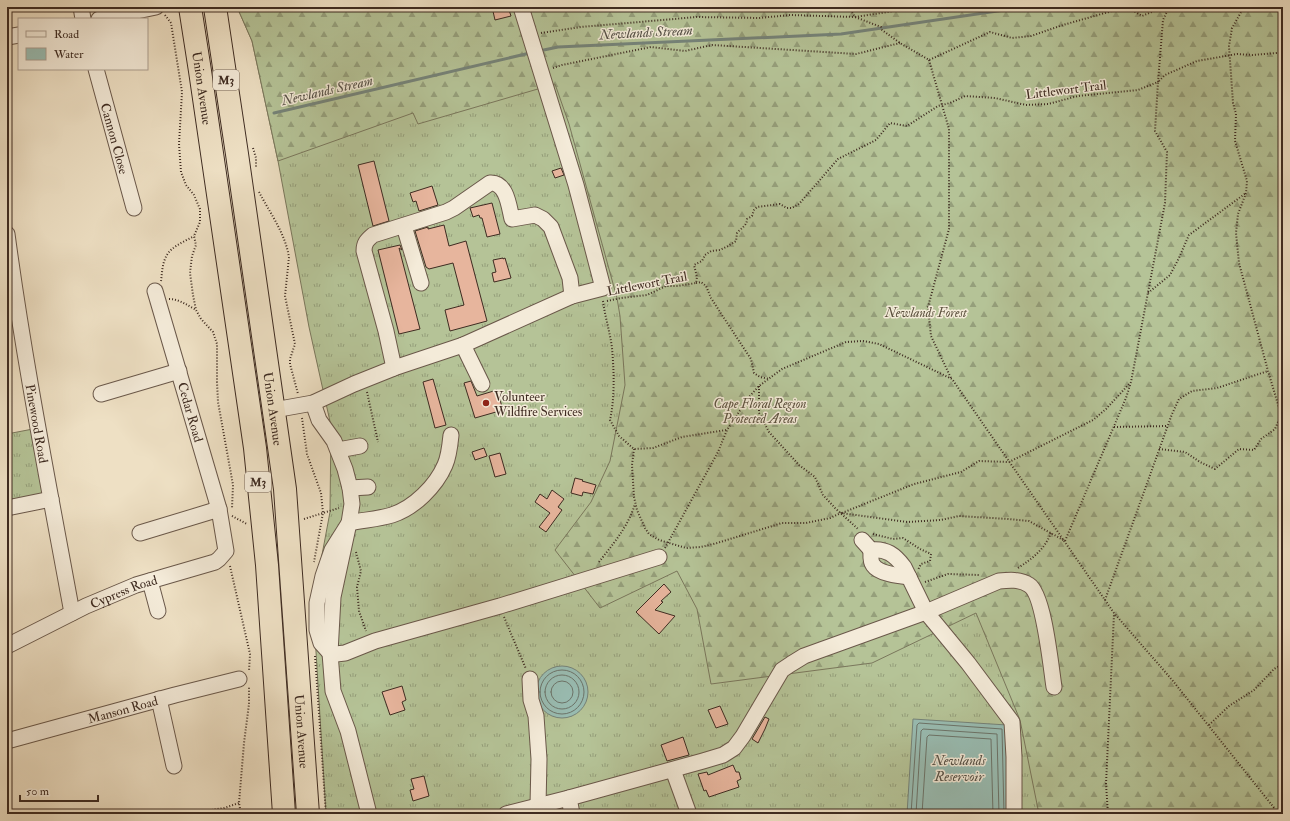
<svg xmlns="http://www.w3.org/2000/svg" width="1290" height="821" font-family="'IM FELL Double Pica',serif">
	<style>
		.grass { fill: url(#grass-tufts); stroke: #7a775c }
		.forest { fill: url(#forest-firs); stroke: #7a775c }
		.water { fill: #99bdb3; stroke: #758379 }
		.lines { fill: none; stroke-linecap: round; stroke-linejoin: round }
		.shore { stroke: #6c746a; stroke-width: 1 }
		.stream { stroke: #758379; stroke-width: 3 }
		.building { fill: #e7b59d; stroke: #3e2b21 }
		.minor-casing { stroke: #6a584a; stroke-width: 17 }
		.highway-casing { stroke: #3e2b21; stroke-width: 24 }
		.path { stroke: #3e2b21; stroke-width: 2; stroke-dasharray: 1 2; stroke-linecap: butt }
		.minor { stroke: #f4ebd9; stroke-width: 15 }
		.highway { stroke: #eee0c4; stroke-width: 22 }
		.poi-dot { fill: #8f2418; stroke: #f4ebd9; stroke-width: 1.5 }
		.labels { text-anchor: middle; stroke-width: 3; stroke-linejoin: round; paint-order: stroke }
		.shield { fill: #f4ebd9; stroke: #756558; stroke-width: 1 }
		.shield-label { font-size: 12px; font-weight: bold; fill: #3e2b21 }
		.street-label { font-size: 13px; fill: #3e2b21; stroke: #f4ebd9 }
		.park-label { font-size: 13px; font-style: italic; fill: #5c513e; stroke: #f4ebd9 }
		.poi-label { font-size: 13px; fill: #3e2b21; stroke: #f4ebd9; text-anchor: start }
		.water-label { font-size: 14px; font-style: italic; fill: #555046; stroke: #f4ebd9 }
	</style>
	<defs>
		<pattern id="grass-tufts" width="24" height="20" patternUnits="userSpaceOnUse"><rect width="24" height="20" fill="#b5c397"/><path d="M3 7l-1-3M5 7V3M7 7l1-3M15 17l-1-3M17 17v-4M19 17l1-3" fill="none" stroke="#959f7b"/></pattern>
		<pattern id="forest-firs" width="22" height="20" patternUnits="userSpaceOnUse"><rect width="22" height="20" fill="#b5c397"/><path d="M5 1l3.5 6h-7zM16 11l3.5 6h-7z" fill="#959f7b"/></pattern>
	</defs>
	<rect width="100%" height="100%" fill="#eee0c4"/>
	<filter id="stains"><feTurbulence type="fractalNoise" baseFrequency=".005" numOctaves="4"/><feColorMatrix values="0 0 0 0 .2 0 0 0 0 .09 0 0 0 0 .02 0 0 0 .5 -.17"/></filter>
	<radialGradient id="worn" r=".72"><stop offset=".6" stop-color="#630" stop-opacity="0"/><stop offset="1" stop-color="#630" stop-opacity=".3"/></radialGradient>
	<path class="grass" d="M 237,7 L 1283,7 L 1283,814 L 326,814 L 313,603 L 330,512 L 331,426 L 309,327 L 278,161 L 252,41 Z
		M 38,428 L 51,499 L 7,508 L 7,434 Z"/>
	<path class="forest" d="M 237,7 L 1283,7 L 1283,814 L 1039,814 L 1020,720 L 976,613 L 872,663 L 711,684 L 697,609 L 677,571 L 600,608 L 555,550 L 591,502 L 610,461 L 625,385 L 620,316 L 617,298 L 569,124 L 555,84 L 418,124 L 413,113 L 278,161 L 252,41 Z"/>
	<path class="water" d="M536 692a26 26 0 1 1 52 0a26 26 0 1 1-52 0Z
		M 913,719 L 1007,725 L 1008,814 L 907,814 Z"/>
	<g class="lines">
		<path class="shore" d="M540 692a22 22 0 1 1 44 0a22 22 0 1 1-44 0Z
			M545 692a17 17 0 1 1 34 0a17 17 0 1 1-34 0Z
			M551 692a11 11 0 1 1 22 0a11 11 0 1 1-22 0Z
			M 911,814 L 917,725 L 919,723 L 1002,729 L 1004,814
			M 916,814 L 921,731 L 923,729 L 997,734 L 999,814
			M 922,814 L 927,737 L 929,735 L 991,739 L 993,814"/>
		<path class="stream" d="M 539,51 L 558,47 L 841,34 L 1025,7
			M 274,113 L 530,53"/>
	</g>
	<path class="building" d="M 492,7 L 508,7 L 511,16 L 495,20 Z
		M 374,161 L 389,221 L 373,226 L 358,165 Z
		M 561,168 L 564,175 L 555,178 L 552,171 Z
		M 432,186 L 438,205 L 419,211 L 416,201 L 413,202 L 410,193 Z
		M 492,203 L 500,234 L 487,237 L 482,218 L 480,218 L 479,215 L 473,217 L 470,208 Z
		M 444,225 L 449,246 L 466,241 L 487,321 L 450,331 L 445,310 L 464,305 L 453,263 L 429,269 L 426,267 L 415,231 L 428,227 L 428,229 Z
		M 400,245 L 402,250 L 399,248 L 420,329 L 399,334 L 378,250 Z
		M 503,259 L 505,258 L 511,278 L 494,282 L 492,273 L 496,272 L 493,260 L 503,258 Z
		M 433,379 L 446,425 L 435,428 L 423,382 Z
		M 471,381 L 477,396 L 497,390 L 503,410 L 475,418 L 464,383 Z
		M 484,448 L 487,456 L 475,460 L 472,452 Z
		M 500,453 L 506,474 L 495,477 L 489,456 Z
		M 575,478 L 583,480 L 582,481 L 596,485 L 593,494 L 583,492 L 582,496 L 571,493 Z
		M 552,490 L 564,499 L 558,507 L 562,510 L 546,532 L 539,527 L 550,513 L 535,502 L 540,494 L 547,499 Z
		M 664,584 L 671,592 L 661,601 L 663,602 L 655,610 L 675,616 L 659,634 L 636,612 Z
		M 402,686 L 406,700 L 402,702 L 405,710 L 390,715 L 382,692 Z
		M 720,706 L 728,724 L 716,728 L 708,710 Z
		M 765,717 L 769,719 L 765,729 L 758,743 L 752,739 Z
		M 683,737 L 689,755 L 667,761 L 661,745 Z
		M 733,765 L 736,772 L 739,772 L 741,779 L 737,781 L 739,787 L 709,797 L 706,790 L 704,791 L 698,774 L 707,772 L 708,775 Z
		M 424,776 L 429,796 L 413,801 L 410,790 L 414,789 L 411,779 Z"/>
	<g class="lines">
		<g class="minor-casing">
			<g id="minor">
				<path d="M 81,7 L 83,19"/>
				<path d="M 99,19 L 156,7"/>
				<path d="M 7,37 L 19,35"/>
				<path id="s1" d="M 96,69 L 134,208"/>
				<path d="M 404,226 L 421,283"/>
				<path id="s2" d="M 7,234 C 24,361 49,487 72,613"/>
				<path d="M 463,345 L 482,384"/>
				<path d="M 394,368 L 386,331 L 364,251 C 364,243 367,240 373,235 L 446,212 L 454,208 L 490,183 C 507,182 509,207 512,219 L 535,215 L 543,219 L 551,227 L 570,278 L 572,296"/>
				<path d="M 101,394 L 179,371"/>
				<path d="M 313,403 L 319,420 L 334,441 L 345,469 L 350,488 L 352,504 L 349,523 L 333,597 L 330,653 L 333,691 L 348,731 L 369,814"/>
				<path d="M 274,410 L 313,403 L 354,384 L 394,368 L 463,345 L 572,296 L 603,288 L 576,185 L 521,7"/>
				<path d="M 451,435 C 450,445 449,456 445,465 C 436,486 414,508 392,515 C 379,519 363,520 349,523 L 332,550 L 323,576 L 317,603 L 317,630 L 321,643 L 330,653 L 336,654 L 345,653 L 375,641 L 500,606 L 659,557"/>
				<path d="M 338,450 L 360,446"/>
				<path d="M 350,488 L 368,487"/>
				<path d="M 7,508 L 51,499"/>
				<path d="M 140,533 L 219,509"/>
				<path d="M 862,540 L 871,550 C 886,548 895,555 904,567 L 926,612 L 968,663 L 1012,722 L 1014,757 L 1014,814"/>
				<path d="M 871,550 C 871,555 870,561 873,565 C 879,574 900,576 909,577"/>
				<path d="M 150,581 L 158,611"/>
				<path id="s3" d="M 7,646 L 86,606 L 136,585 L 215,562 L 219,559 L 226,551 L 219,509 L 155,291"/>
				<path d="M 530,679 L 531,700 L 536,716 L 539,759 L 538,806"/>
				<path d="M 159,699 L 174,766"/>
				<path id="s4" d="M 7,741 L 175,695 L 239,679"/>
				<path d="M 673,770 L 689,814"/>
				<path d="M 506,814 L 569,798"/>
				<path d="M 572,814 L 569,798 L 703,761 L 723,755 L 734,748 L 743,736 L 782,670 L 791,664 L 804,656 L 926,612 L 999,581 C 1009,580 1020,579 1029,585 C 1044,594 1051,668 1054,687"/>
			</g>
		</g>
		<g class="highway-casing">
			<g id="highway">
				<path id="s5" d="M 190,7 L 200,71 L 255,448 L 267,565 L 284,814"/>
				<path id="s6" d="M 215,7 L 237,154 L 285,489 L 308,814"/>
			</g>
		</g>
		<path class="path" d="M 849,7 L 855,17 L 881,27 L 882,30 L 900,43 L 929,60 L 990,32 L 1012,38 L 1031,36 L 1063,25 L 1126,7
			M 1127,7 L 1142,16 L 1164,7
			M 1244,7 L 1232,28 L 1229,46 L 1233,103 L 1236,114 L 1235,141 L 1247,181 L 1246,193 L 1238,214 L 1236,233 L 1239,263 L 1268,371 L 1283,421
			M 165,15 L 171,23 L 182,92 L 179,144 L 181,172 L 186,185 L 194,195 L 200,209 L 200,222 L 194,236 L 196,245 L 192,256 L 191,264 L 190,273 L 193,295 L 196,310 L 201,319 L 213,332 L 217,344 L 217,382 L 218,402 L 233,485 L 232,508
			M 541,33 L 581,27 L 697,17 L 759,18 L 790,15 L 855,17 L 920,7
			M 929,60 L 949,129 L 949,229 L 928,307 L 931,336 L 951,378
			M 553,68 L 562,65 L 651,47 L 685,51 L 712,45 L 856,54 L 900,43
			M 253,148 L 256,158 L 256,167
			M 259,192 C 270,213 285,233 289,257 L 285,296 L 295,344 L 290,359 L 290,364 L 298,394
			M 161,281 C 162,274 162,266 165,259 C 169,247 184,242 194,236
			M 696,283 L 701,282 L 706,286 L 711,298 L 722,315 L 751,359 L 754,373 L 760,377 L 769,379
			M 1148,293 L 1170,275 L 1179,258 L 1189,235 L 1246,193
			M 169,299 C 179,299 187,305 196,310
			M 603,301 C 605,317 610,332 612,348 C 614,371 615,397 610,420 L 619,436 L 634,449 L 653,448 L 682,437 L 726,430
			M 607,301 L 621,298 L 647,295 L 666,286 L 678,286 L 696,283 L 697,277 L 694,265 L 702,261 L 705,255 L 711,251 L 720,250 L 728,246 L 736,241 L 737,233 C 741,228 747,226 747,219 L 752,216 L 754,210 L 757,207 L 780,204 L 787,208 L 792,208 L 799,204 L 838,159 L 876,140 L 890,123 L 907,126 L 938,106 L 950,103 L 965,96 L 995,98 L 1026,105 L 1048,104 L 1078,96 L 1138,90 L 1158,82 L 1163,20 L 1169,7
			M 759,386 L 759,413 L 769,432 L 799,465 L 815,477 L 823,495 L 835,508 L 858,529
			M 367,392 L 378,442
			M 1278,403 L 1283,399
			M 302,418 L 307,454 L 321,493 L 323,513 L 314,562
			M 1114,427 L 1167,426
			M 634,449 L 632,465 L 634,497 L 637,510 L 645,528 L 649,534 L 659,540 L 686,548 L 701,547 L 717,543 L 782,523 L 806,523 L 830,518 L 841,513 L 907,522 L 941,520 L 959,516 L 1008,519 L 1029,521 L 1065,541 L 1126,398 L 1131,382 L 1165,203 L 1167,152 L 1155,131 L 1158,82 L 1165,75 L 1197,61 L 1237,54 L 1252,55 L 1277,53 L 1283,54
			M 1159,449 L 1185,452 L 1200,462 L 1215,469 L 1239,449 L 1254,450 L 1261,439 L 1275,429 L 1281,415
			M 842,513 L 914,484 L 961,472 L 979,461 L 1009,462 L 1093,420 L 1106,409 L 1130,383
			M 232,516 L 247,524
			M 304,519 L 339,508
			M 873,534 L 893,539 L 903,538 L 920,549 L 931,554 L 930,561 L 921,564 L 918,570
			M 665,548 L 718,452 L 727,430 L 749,397 L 759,386 L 782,369 L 846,342 L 863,341 L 879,344 L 952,379 L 1114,613 L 1173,681 L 1279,814
			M 356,552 L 361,571 L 357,587 L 359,611 L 366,631
			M 599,562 C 613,544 628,527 635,504
			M 230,566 L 250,654 L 249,671
			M 1018,568 C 1033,558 1044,550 1051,533
			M 925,582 L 948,574 L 979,575
			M 1105,600 L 1172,414 L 1179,399 L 1192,391 L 1217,388 L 1268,371
			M 504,617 L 526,669
			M 315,656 L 326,814
			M 1209,725 L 1229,706 L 1254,690 L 1274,669 L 1283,664
			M 185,814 L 224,808 L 239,803
			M 241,814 L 239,803 L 244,743 L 249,704 L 249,686
			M 1108,814 L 1106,784 L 1114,614"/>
		<use href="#minor" class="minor"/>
		<use href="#highway" class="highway"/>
	</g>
	<circle class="poi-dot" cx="486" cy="403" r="4"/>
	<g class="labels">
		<g class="shield">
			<rect x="213" y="70" width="26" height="20" rx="3"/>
			<rect x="245" y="472" width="26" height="20" rx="3"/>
		</g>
		<g class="shield-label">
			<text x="226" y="84">M3</text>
			<text x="258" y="486">M3</text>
		</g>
		<g class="street-label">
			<text dy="5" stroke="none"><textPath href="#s5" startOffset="82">Union Avenue</textPath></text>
			<text transform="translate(1066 89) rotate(-7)" y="5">Littlewort Trail</text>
			<text dy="5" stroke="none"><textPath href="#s1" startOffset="72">Cannon Close</textPath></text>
			<text transform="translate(647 283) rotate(-11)" y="5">Littlewort Trail</text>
			<text dy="5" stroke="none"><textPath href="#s6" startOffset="406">Union Avenue</textPath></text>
			<text transform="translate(191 412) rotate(74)" y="5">Cedar Road</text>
			<text dy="5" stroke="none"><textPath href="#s2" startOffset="192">Pinewood Road</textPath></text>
			<text dy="5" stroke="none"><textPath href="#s3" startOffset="129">Cypress Road</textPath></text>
			<text dy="5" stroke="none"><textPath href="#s4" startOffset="120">Manson Road</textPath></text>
			<text dy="5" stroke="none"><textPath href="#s6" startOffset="730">Union Avenue</textPath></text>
		</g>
		<g class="park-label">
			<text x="926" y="317">Newlands Forest</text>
			<text x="760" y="408">Cape Floral Region<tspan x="760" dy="15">Protected Areas</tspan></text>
		</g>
		<g class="poi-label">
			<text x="494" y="401">Volunteer<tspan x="494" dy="15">Wildfire Services</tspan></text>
		</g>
		<g class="water-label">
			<text transform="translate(646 32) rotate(-3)" y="5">Newlands Stream</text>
			<text transform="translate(327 90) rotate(-13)" y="5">Newlands Stream</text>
			<text x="959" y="765">Newlands<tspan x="959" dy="16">Reservoir</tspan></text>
		</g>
	</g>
	<rect width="1290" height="821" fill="none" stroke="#eee0c4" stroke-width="24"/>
	<rect x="8" y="8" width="1274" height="805" fill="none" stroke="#3e2b21" stroke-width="2"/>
	<rect x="12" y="12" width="1266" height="797" fill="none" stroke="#3e2b21"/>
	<rect x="18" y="18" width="130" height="52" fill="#f4ebd9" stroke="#ab9e8f"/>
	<rect x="26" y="31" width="20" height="6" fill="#f4ebd9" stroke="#ab9e8f"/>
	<text x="54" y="38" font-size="12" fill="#3e2b21">Road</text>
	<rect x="26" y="48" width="20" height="12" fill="#99bdb3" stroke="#ab9e8f"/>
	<text x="54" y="58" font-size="12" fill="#3e2b21">Water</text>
	<path d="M20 795v6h78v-6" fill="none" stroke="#3e2b21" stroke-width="2"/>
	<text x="26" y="795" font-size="12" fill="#3e2b21" stroke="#f4ebd9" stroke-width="3" paint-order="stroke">50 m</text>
	<rect width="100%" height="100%" filter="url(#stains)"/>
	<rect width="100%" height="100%" fill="url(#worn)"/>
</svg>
